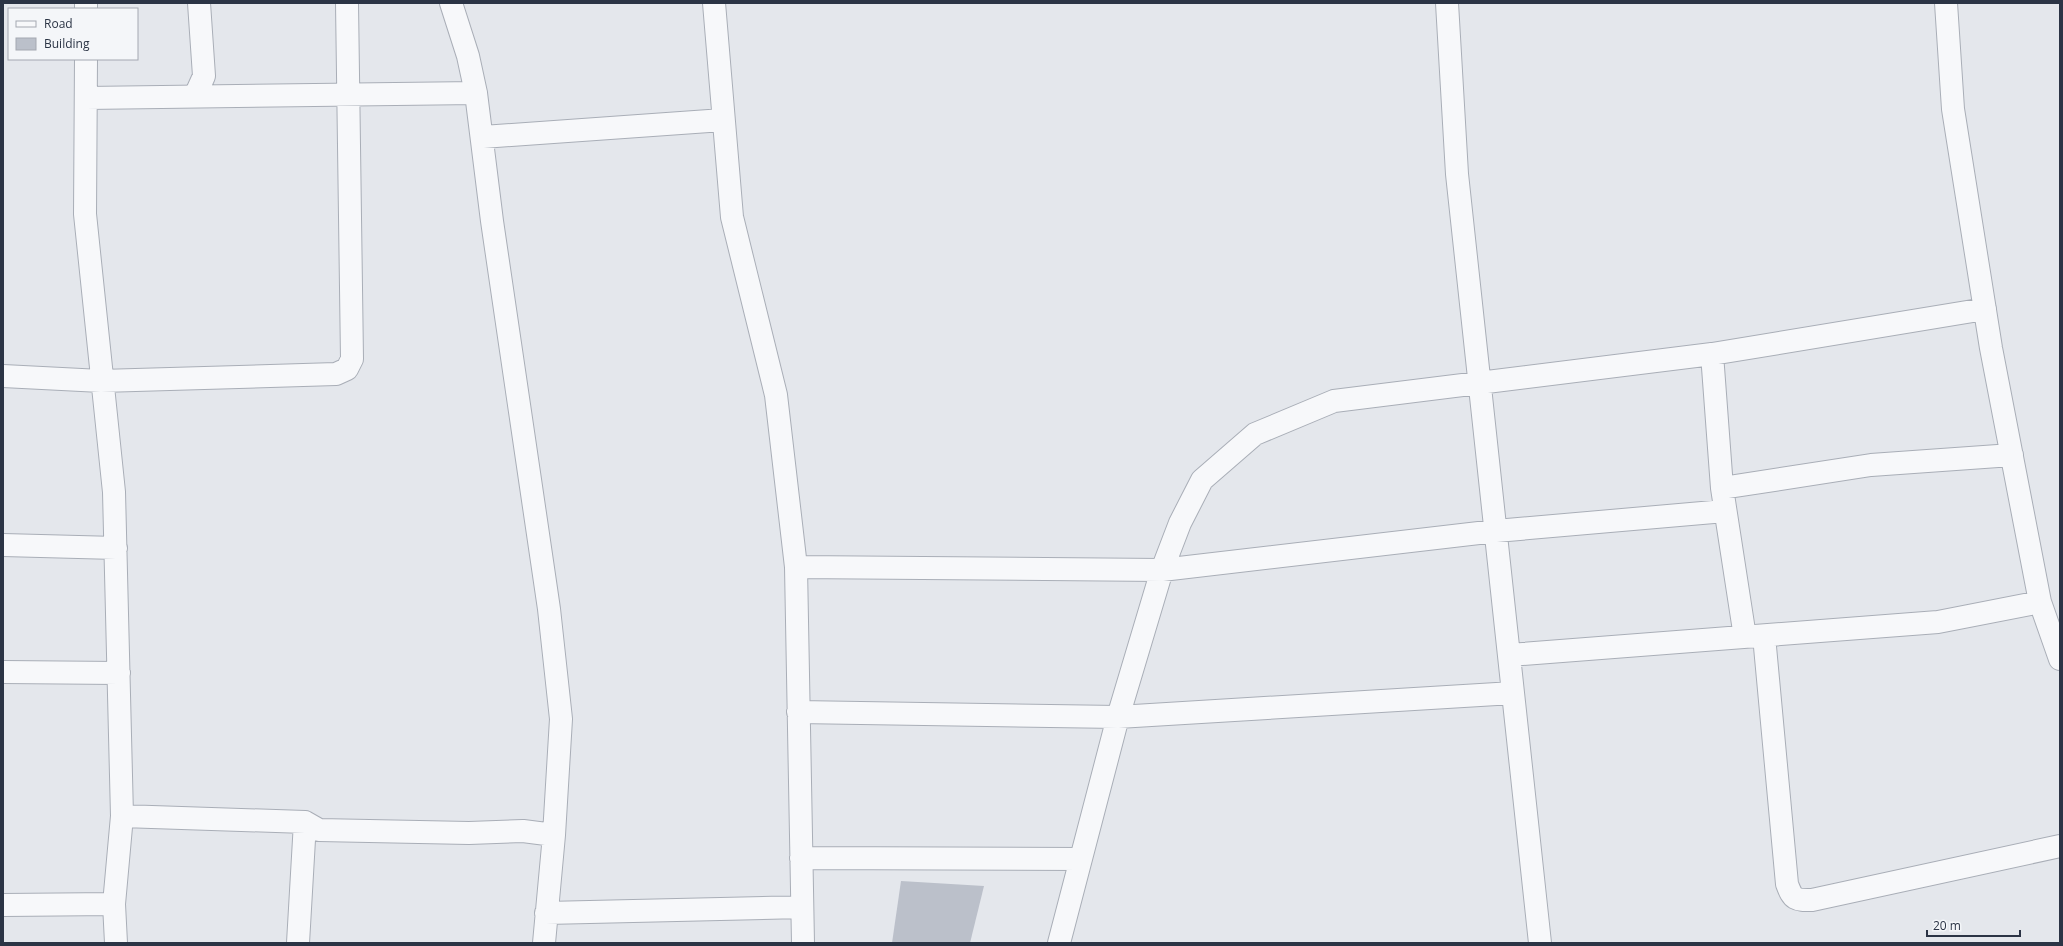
<svg xmlns="http://www.w3.org/2000/svg" width="2063" height="946" font-family="'Open Sans',sans-serif">
	<style>
		.building { fill: #bbc0ca }
		.lines { fill: none; stroke-linecap: round; stroke-linejoin: round }
		.street-casing { stroke: #a9aeb7; stroke-width: 24 }
		.street { stroke: #f7f8fa; stroke-width: 22 }
	</style>
	<rect width="100%" height="100%" fill="#e4e7ec"/>
	<path class="building" d="M 901,881 L 984,886 L 970,943 L 892,943 Z"/>
	<g class="lines">
		<g class="street-casing">
			<path id="street" d="M 451,3 L 468,56 L 476,93 L 492,221 L 549,609 L 561,719 L 554,835 L 544,943
				M 714,3 L 732,217 L 776,395 L 796,567 L 803,943
				M 1447,3 L 1457,174 L 1540,943
				M 1946,3 L 1953,109 L 1991,348 L 2040,602 L 2060,659
				M 86,9 L 86,3
				M 86,59 L 85,214 L 114,492 L 122,816 L 114,904 L 116,943
				M 195,96 L 204,76 L 199,3
				M 86,98 L 476,93
				M 483,137 L 723,120
				M 1712,354 L 1722,488 L 1745,637
				M 3,376 L 101,381 L 336,374 L 347,369 L 352,359 L 347,3
				M 1722,488 L 1871,465 L 2012,455
				M 3,545 L 116,548
				M 796,567 L 1162,570 L 1496,531 L 1725,511
				M 1764,636 L 1787,884 C 1793,900 1795,900 1812,900 L 2060,846
				M 1509,655 L 1938,622 L 2040,602
				M 3,672 L 119,673
				M 798,712 L 1118,717 L 1513,693
				M 122,816 L 305,822 L 319,830 L 469,833 L 523,831 L 554,835
				M 801,858 L 1081,859
				M 3,905 L 114,904
				M 546,913 L 802,907
				M 298,943 L 305,822
				M 1059,943 L 1118,717 L 1162,570 L 1180,523 L 1202,480 L 1255,434 L 1334,401 L 1712,354 L 1985,309"/>
		</g>
		<use href="#street" class="street"/>
	</g>
	<rect width="2063" height="946" fill="none" stroke="#2b3445" stroke-width="8"/>
	<rect x="8" y="8" width="130" height="52" fill="#f4f6f9" stroke="#a4a8b1"/>
	<rect x="16" y="21" width="20" height="6" fill="#f7f8fa" stroke="#a4a8b1"/>
	<text x="44" y="28" font-size="12" fill="#2b3445">Road</text>
	<rect x="16" y="38" width="20" height="12" fill="#bbc0ca" stroke="#a4a8b1"/>
	<text x="44" y="48" font-size="12" fill="#2b3445">Building</text>
	<path d="M1927 930v6h93v-6" fill="none" stroke="#2b3445" stroke-width="2"/>
	<text x="1933" y="930" font-size="12" fill="#2b3445" stroke="#f4f6f9" stroke-width="3" paint-order="stroke">20 m</text>
</svg>
